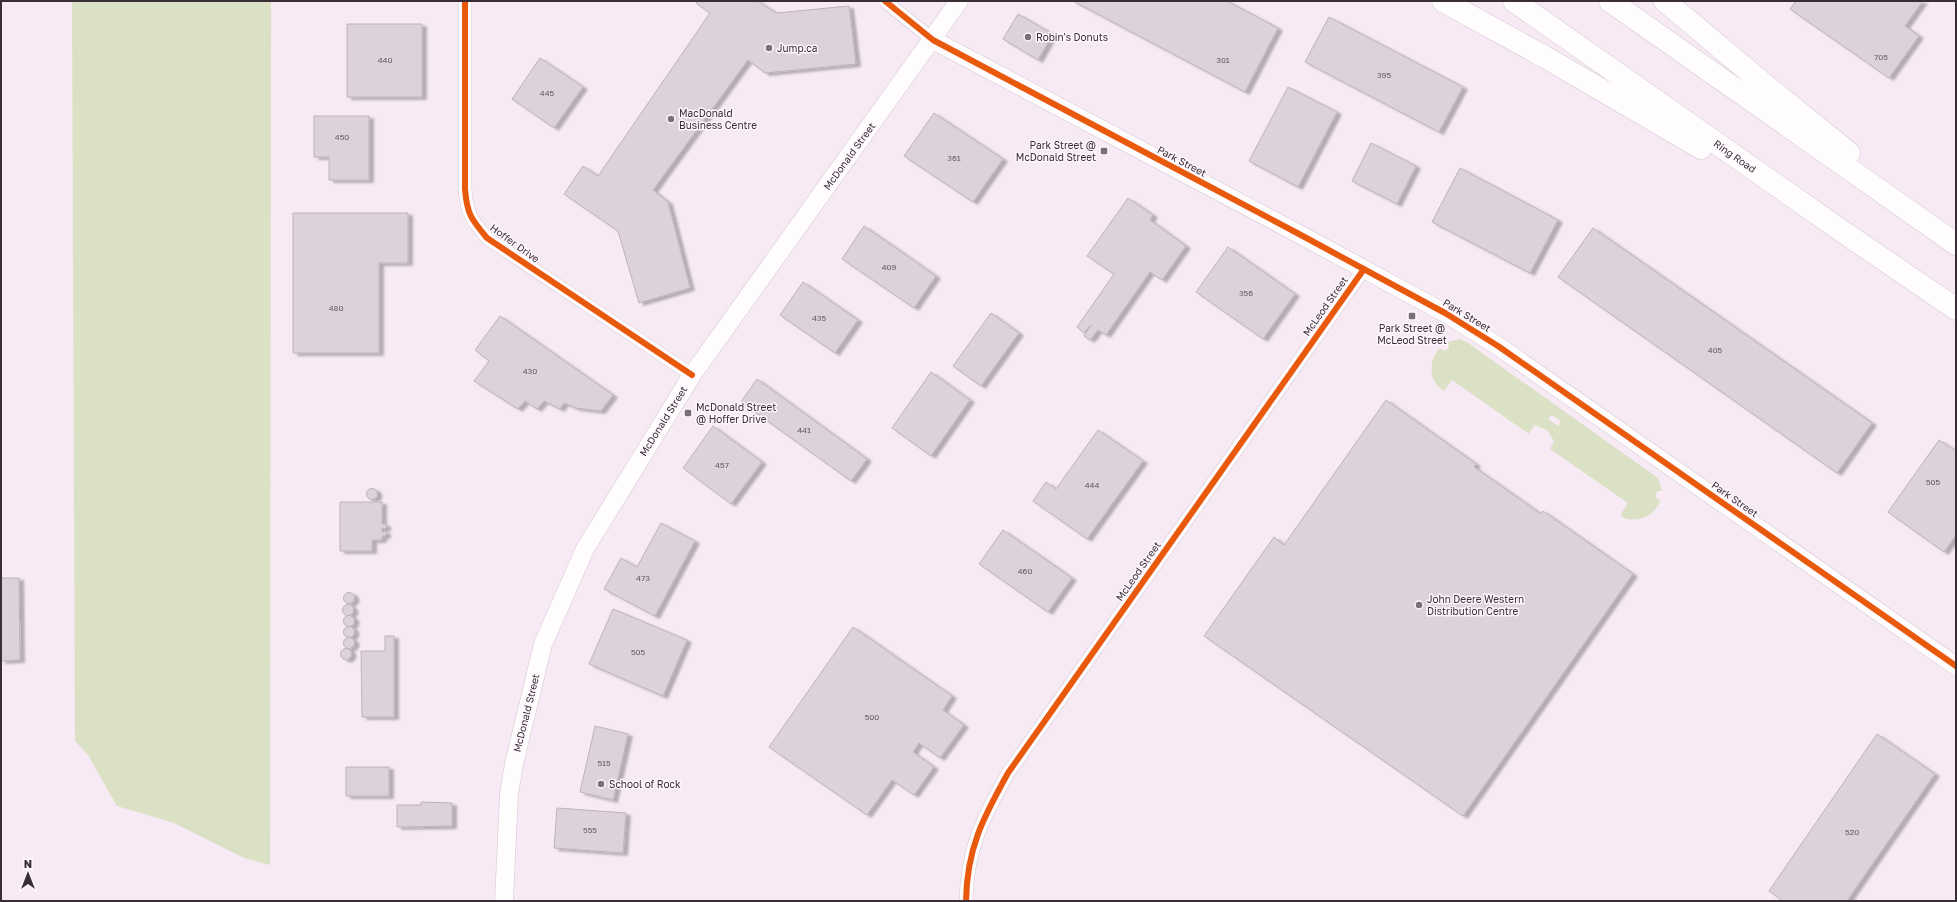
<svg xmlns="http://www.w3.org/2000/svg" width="1957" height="902" font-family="'Golos Text',sans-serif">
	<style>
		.green { fill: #dbe1c4; fill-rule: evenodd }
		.building { fill: #ddd2db; stroke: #beb2bb; filter: url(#shadow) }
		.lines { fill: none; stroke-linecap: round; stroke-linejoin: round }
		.street-casing { stroke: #d1c6cf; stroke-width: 14 }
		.secondary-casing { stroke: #d1c6cf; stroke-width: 19 }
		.highway-casing { stroke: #d1c6cf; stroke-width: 23 }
		.street { stroke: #fefcfd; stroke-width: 13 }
		.secondary { stroke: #fefcfd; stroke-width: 18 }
		.highway { stroke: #fefcfd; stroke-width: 22 }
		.cycleway-casing { stroke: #fef7fd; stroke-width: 8 }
		.cycleway { stroke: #e8590c; stroke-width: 6 }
		.poi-dot { fill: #7c6f79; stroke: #fef7fd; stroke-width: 1.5 }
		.labels { text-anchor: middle; stroke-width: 3; stroke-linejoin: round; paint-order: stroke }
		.number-label { font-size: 8px; fill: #635761 }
		.poi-label { font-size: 10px; fill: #392d37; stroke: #fef7fd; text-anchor: start }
		.street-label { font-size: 10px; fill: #392d37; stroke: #fef7fd }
	</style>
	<defs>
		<filter id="shadow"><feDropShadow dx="4.5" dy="2.5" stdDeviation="1" flood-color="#0004"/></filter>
	</defs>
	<rect width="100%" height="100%" fill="#f7eaf4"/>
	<path class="green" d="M 72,1 L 271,1 L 270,865 L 244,858 L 174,823 L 117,806 L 88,755 L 75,741 Z
		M 1460,339 L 1468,343 L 1658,478 L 1662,491 L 1658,491 L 1656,494 L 1656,498 L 1660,501 C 1655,516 1637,524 1622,517 L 1621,514 L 1628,503 L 1550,449 L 1554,441 L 1547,430 L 1534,425 L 1529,434 L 1452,380 L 1444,391 C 1428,381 1428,361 1440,348 L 1445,351 L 1449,348 L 1448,342 ZM 1551,415 L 1561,421 L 1558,426 L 1548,419 Z"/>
	<path class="building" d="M 697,1 L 758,1 L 776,13 L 849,6 L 856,64 L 765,73 L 748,60 L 653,190 L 668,202 L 690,288 L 639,303 L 618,231 L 564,194 L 583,166 L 598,176 L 710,13 L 696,3 Z
		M 1073,1 L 1227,1 L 1278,28 L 1245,92 Z
		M 1796,1 L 1923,1 L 1905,26 L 1919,36 L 1889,78 L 1790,9 Z
		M 1018,14 L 1053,34 L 1038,60 L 1003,39 Z
		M 1329,17 L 1463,87 L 1439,132 L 1305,62 Z
		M 347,24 L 422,24 L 422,97 L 347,97 Z
		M 540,58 L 583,87 L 554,128 L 512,99 Z
		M 1288,87 L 1337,112 L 1298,187 L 1249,161 Z
		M 934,113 L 1003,159 L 973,202 L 904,156 Z
		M 314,116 L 369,116 L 369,180 L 329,180 L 329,157 L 314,157 Z
		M 1371,143 L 1416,166 L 1397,204 L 1352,181 Z
		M 1460,168 L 1558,220 L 1530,273 L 1432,222 Z
		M 1128,198 L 1153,215 L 1150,220 L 1186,246 L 1162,280 L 1150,272 L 1106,335 L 1098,330 L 1090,340 L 1084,336 L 1091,325 L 1084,333 L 1077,327 L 1114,274 L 1087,256 Z
		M 293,213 L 408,213 L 408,263 L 379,263 L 379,353 L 293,353 Z
		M 864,226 L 936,276 L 914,308 L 842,259 Z
		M 1593,228 L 1872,423 L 1837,473 L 1558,277 Z
		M 1228,247 L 1295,294 L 1263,339 L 1196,292 Z
		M 803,282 L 858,320 L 835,353 L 780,315 Z
		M 991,313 L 1019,333 L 981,386 L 953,366 Z
		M 500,316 L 613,395 L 601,411 L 576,408 L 564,403 L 560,409 L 544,401 L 537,409 L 525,401 L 518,409 L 474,381 L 489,361 L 475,350 Z
		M 931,372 L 970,400 L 931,456 L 892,428 Z
		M 757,379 L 867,459 L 851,481 L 741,402 Z
		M 1386,400 L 1476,464 L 1474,467 L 1541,514 L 1543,511 L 1633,574 L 1463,816 L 1204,636 L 1274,537 L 1284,545 Z
		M 713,426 L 762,462 L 731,504 L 683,468 Z
		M 1098,430 L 1143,461 L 1087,539 L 1033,501 L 1046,482 L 1056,489 Z
		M 1939,440 L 1956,451 L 1956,535 L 1944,552 L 1888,512 Z
		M366.5 494a5.5 5.5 0 1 1 11 0a5.5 5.5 0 1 1-11 0Z
		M 340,502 L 382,502 L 382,524 L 385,524 L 387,526 L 385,529 L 382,528 L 382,532 L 385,531 L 387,534 L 385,536 L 382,536 L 382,540 L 372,540 L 372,551 L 340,551 Z
		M 661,523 L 695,541 L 655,616 L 604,589 L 621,558 L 637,567 Z
		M 1003,530 L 1072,578 L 1048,612 L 979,564 Z
		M 1,578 L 19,578 L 20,660 L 1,661 Z
		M343.5 598a5.5 5.5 0 1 1 11 0a5.5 5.5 0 1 1-11 0Z
		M342.5 610a5.5 5.5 0 1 1 11 0a5.5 5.5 0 1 1-11 0Z
		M 613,609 L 687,640 L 663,696 L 589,664 Z
		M343.5 621a5.5 5.5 0 1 1 11 0a5.5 5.5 0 1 1-11 0Z
		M343.5 632a5.5 5.5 0 1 1 11 0a5.5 5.5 0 1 1-11 0Z
		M 853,627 L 952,696 L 943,710 L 964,725 L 940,758 L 919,743 L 913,752 L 934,767 L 914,795 L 892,780 L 867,815 L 769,747 Z
		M 385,636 L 394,636 L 394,717 L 362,717 L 361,651 L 385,651 Z
		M343.5 643a5.5 5.5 0 1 1 11 0a5.5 5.5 0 1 1-11 0Z
		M340.5 654a5.5 5.5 0 1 1 11 0a5.5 5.5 0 1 1-11 0Z
		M 595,726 L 628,734 L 613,800 L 580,792 Z
		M 1877,734 L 1935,774 L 1847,901 L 1783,901 L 1769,891 Z
		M 346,767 L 389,767 L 389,796 L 346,796 Z
		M 421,802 L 452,803 L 452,826 L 397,827 L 397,805 L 421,805 Z
		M 557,808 L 626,813 L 623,853 L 554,848 Z"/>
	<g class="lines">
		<g class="street-casing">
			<path id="street" d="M 465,1 L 465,189 C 467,214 471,219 487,238 L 692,375
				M 885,1 L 933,40
				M 966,901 C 967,848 983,818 1008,773 L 1364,269"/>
		</g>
		<g class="secondary-casing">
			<path id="secondary" d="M 933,40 L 1299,234 L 1445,313 L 1498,346 L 1956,666
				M 504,901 L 509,794 L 514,764 L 543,644 L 585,549 L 692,375 L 959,1"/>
		</g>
		<g class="highway-casing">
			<path id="highway" d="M 1443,1 L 1545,57 L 1701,148
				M 1514,1 L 1836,227 L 1956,309
				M 1610,1 L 1956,244
				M 1665,1 L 1765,85 L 1849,153"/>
		</g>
		<use href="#street" class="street"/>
		<use href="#secondary" class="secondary"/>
		<use href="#highway" class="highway"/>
		<g class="cycleway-casing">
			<path id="cycleway" d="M 465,1 L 465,189 C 467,214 471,219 487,238 L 692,375
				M 885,1 L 933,40 L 1299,234 L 1445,313 L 1498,346 L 1956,666
				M 966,901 C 967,848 983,818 1008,773 L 1364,269"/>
		</g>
		<use href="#cycleway" class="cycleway"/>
	</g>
	<g class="poi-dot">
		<circle cx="1028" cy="37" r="4"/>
		<circle cx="769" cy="48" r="4"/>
		<circle cx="671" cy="119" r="4"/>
		<rect x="1100" y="147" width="8" height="8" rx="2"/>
		<rect x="1408" y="312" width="8" height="8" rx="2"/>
		<rect x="684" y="409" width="8" height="8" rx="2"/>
		<circle cx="1419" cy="605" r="4"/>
		<circle cx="601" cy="784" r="4"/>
	</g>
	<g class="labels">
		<g class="number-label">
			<text x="1881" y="60">705</text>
			<text x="385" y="63">440</text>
			<text x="1223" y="63">301</text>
			<text x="1384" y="78">395</text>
			<text x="547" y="96">445</text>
			<text x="342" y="140">450</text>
			<text x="954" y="161">361</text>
			<text x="889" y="270">409</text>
			<text x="1246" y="296">356</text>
			<text x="336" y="311">480</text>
			<text x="819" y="321">435</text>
			<text x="1715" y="353">405</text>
			<text x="530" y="374">430</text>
			<text x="804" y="433">441</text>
			<text x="722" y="468">457</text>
			<text x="1933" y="485">505</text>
			<text x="1092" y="488">444</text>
			<text x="1025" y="574">460</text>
			<text x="643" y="581">473</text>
			<text x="638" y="655">505</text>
			<text x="872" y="720">500</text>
			<text x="604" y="766">515</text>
			<text x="590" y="833">555</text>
			<text x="1852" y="835">520</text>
		</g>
		<g class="poi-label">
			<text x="1036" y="41">Robin's Donuts</text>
			<text x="777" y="52">Jump.ca</text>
			<text x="679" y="117">MacDonald<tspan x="679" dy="12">Business Centre</tspan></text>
			<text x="1096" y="149" text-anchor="end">Park Street @<tspan x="1096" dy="12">McDonald Street</tspan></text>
			<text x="1412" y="332" text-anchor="middle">Park Street @<tspan x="1412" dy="12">McLeod Street</tspan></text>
			<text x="696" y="411">McDonald Street<tspan x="696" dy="12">@ Hoffer Drive</tspan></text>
			<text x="1427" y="603">John Deere Western<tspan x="1427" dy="12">Distribution Centre</tspan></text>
			<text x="609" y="788">School of Rock</text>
		</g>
		<g class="street-label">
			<text transform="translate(849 156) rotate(-54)" y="4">McDonald Street</text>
			<text transform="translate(1735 156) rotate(35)" y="4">Ring Road</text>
			<text transform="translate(1182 161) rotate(28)" y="4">Park Street</text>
			<text transform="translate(515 243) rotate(36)" y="4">Hoffer Drive</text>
			<text transform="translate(1325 306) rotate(-55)" y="4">McLeod Street</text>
			<text transform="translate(1467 315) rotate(31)" y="4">Park Street</text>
			<text transform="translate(663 421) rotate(-58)" y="4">McDonald Street</text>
			<text transform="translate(1735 499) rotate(35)" y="4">Park Street</text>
			<text transform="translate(1138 571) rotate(-55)" y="4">McLeod Street</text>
			<text transform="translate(526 713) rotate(-76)" y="4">McDonald Street</text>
		</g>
	</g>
	<rect width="1957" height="902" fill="none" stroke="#392d37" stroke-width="4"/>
	<g transform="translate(28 874)" stroke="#fef7fd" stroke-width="3" paint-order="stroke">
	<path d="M0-3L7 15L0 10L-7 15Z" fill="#392d37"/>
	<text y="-6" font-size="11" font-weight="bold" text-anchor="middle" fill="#392d37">N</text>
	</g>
</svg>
